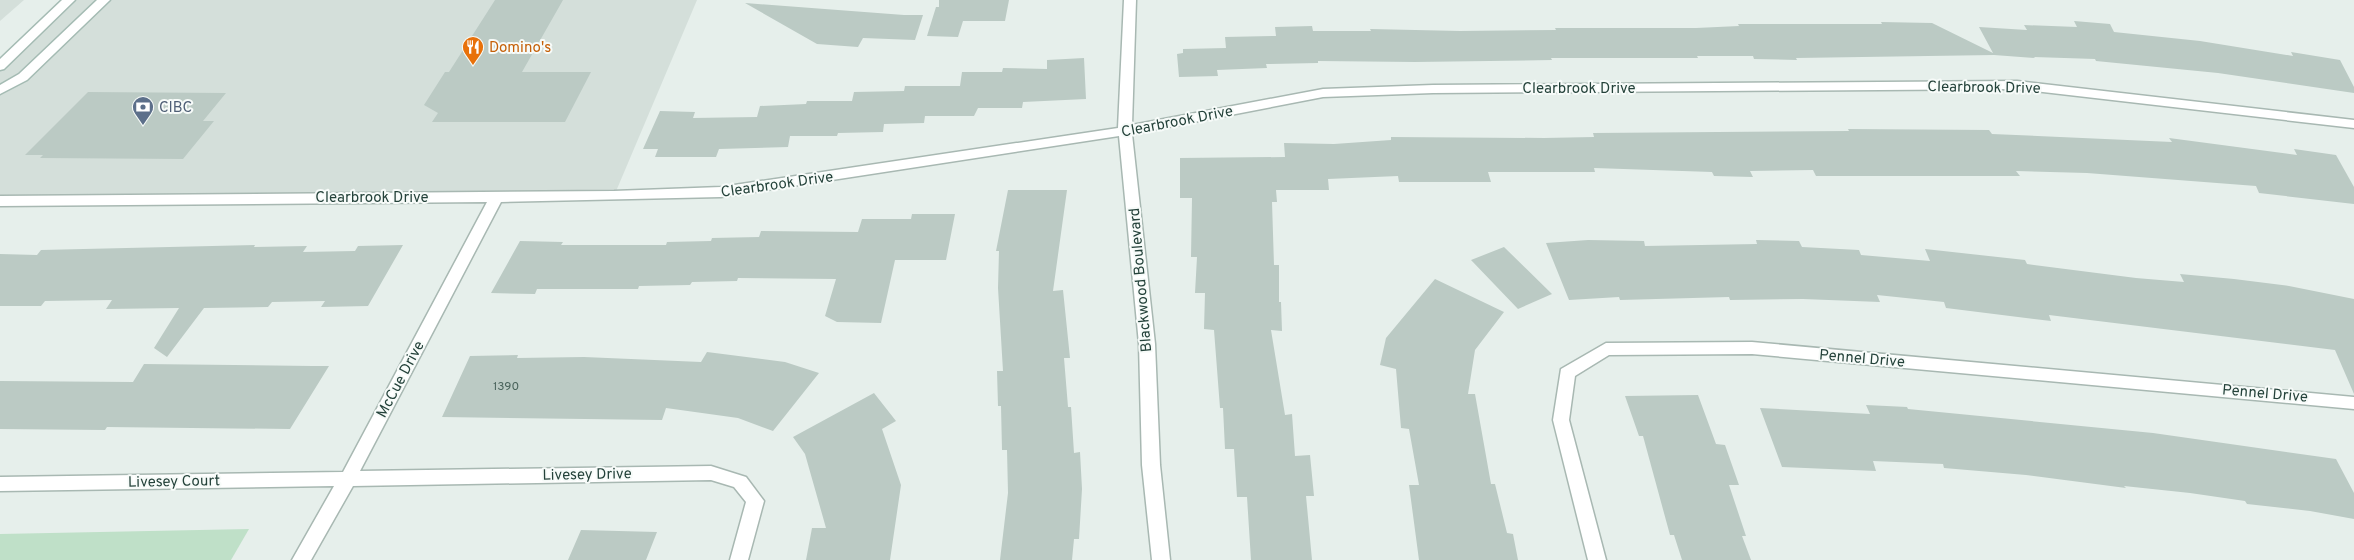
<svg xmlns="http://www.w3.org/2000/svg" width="2354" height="560" font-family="Overpass,sans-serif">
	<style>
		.built { fill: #d4dfda }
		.green { fill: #bfe0c8 }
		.building { fill: #bbcac4 }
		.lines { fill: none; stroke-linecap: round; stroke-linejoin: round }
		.minor-casing { stroke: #a8b8b2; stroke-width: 3 }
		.secondary-casing { stroke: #a4bbb3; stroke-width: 3 }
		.minor { fill: #fff; fill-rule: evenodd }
		.secondary { fill: #fff; fill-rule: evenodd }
		.labels { text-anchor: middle; stroke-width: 4; stroke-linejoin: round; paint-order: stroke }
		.number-label { font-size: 12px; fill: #4a645c }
		.food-label { font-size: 15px; fill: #c56008; stroke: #f7fbf9; text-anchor: start }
		.street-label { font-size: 15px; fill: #24423a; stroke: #f7fbf9 }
		.service-label { font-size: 15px; fill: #4e5e75; stroke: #f7fbf9; text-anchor: start }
	</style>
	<rect width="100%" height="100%" fill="#e6efeb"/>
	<path class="built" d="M 0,0 L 24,0 L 0,21 Z
		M 69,0 L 697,0 L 614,196 L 0,200 L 0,67 Z"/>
	<path class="green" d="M 249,529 L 231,560 L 0,560 L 0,534 Z"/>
	<path class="building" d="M 495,0 L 563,0 L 522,72 L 591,72 L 565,122 L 432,122 L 438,113 L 424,105 L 445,72 L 449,72 Z
		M 939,0 L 1009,0 L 1005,21 L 963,21 L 958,37 L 927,36 L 936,7 L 939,7 Z
		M 745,3 L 904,15 L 923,15 L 915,40 L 863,38 L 858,47 L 817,44 Z
		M 2074,21 L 2110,24 L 2114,32 L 2200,41 L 2293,56 L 2291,52 L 2340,60 L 2354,87 L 2354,93 L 2218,73 L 2096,61 L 2095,59 L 2034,57 L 2035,58 L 1994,55 L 1796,58 L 1797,60 L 1754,59 L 1753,56 L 1697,56 L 1698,58 L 1551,58 L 1552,60 L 1415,62 L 1318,61 L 1318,63 L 1266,64 L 1267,68 L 1217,70 L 1218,76 L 1179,77 L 1177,54 L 1183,53 L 1183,49 L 1226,48 L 1225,37 L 1276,36 L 1275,27 L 1312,26 L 1313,31 L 1371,31 L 1370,29 L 1460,31 L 1556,30 L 1555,28 L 1696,28 L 1739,26 L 1738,24 L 1882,24 L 1881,22 L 1932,23 L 1993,53 L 1979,27 L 2027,30 L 2024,25 L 2077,27 Z
		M 1084,58 L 1086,99 L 1023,102 L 1022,108 L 978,108 L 974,116 L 925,116 L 924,123 L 884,124 L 883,132 L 838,133 L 837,136 L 790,136 L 788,147 L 719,149 L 716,157 L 655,157 L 658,149 L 643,149 L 660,111 L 695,112 L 693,118 L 757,117 L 760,106 L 806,104 L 807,101 L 852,101 L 854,92 L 904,91 L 905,86 L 960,86 L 962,72 L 1002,72 L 1003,68 L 1047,69 L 1047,60 Z
		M 88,92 L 226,93 L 203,121 L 214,121 L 183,159 L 40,158 L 43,155 L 25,155 Z
		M 1848,129 L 1989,130 L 1992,134 L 2172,142 L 2169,138 L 2297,155 L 2294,149 L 2336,155 L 2354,187 L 2354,204 L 2259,193 L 2256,186 L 2087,173 L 2016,171 L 2020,176 L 1816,176 L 1813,170 L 1750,171 L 1753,177 L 1714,176 L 1712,172 L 1594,168 L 1595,172 L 1488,172 L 1491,182 L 1399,182 L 1398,176 L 1328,179 L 1329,190 L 1276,190 L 1277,202 L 1272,202 L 1274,265 L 1279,265 L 1279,302 L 1281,302 L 1282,331 L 1271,330 L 1285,415 L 1292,414 L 1295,456 L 1310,455 L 1314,496 L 1306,496 L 1312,560 L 1251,560 L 1247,497 L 1237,497 L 1234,449 L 1225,449 L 1223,408 L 1220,408 L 1214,330 L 1204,329 L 1205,293 L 1195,293 L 1197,257 L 1191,257 L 1192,198 L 1180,198 L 1180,158 L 1285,157 L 1284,143 L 1334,144 L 1391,140 L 1391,137 L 1544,138 L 1594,137 L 1593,133 L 1849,131 Z
		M 1008,190 L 1067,190 L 1053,291 L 1063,290 L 1070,358 L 1064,358 L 1068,407 L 1071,407 L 1074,453 L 1080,452 L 1082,489 L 1079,539 L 1074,539 L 1072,560 L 1000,560 L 1008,493 L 1007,450 L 1002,450 L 1001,406 L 998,406 L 997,371 L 1003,371 L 998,288 L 999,251 L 996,251 Z
		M 912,214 L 955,214 L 946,260 L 895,260 L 881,323 L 837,322 L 825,316 L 836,279 L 738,278 L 737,281 L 692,282 L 690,285 L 639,286 L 638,289 L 537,289 L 535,294 L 491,293 L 520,241 L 563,242 L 561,245 L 666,245 L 667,242 L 711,241 L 712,238 L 759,237 L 761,231 L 858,232 L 862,219 L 911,219 Z
		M 1588,240 L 1644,241 L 1645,246 L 1757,244 L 1756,240 L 1799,241 L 1802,247 L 1859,250 L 1861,255 L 1930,261 L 1925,249 L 2025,260 L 2027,264 L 2136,278 L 2184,282 L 2180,274 L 2234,279 L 2289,286 L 2354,299 L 2354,394 L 2335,350 L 2049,315 L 2051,321 L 1946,308 L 1944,302 L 1877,295 L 1880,302 L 1803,299 L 1730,300 L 1729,297 L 1620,300 L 1619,297 L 1569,300 L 1546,243 Z
		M 255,245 L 254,247 L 307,246 L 303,252 L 355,251 L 358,246 L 403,245 L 368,306 L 321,307 L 325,301 L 272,302 L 268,307 L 204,308 L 167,357 L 154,348 L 179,308 L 106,309 L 112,300 L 45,301 L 41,306 L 0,306 L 0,254 L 37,255 L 41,250 Z
		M 1504,247 L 1552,294 L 1518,309 L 1471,260 Z
		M 1435,279 L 1504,312 L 1475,350 L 1468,394 L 1475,394 L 1491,484 L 1495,484 L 1507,533 L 1513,534 L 1518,560 L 1419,560 L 1409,485 L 1419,485 L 1409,429 L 1401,428 L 1396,369 L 1380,365 L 1386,338 Z
		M 707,352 L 785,362 L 819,373 L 773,431 L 738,418 L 666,408 L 662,420 L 442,417 L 470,356 L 518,355 L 517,358 L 584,357 L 701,362 Z
		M 144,364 L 312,366 L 329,366 L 290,429 L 107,427 L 105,430 L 0,429 L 0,381 L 133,382 Z
		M 874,393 L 896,421 L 882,429 L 901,485 L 890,560 L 806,560 L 812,528 L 826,528 L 805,454 L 793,437 Z
		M 1698,395 L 1716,444 L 1725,445 L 1739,485 L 1729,485 L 1746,536 L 1742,536 L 1751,560 L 1682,560 L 1674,535 L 1670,535 L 1643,436 L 1639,436 L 1625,396 Z
		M 1866,405 L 1907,407 L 1908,409 L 2153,433 L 2336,459 L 2354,493 L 2354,519 L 2310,511 L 2247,504 L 2245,501 L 2190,493 L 2124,486 L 2126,488 L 2026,475 L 1944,468 L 1943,464 L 1873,461 L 1876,471 L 1782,467 L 1760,408 L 1870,414 Z
		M 581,530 L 657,532 L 646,560 L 568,560 Z"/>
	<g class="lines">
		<g class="minor-casing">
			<path id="minor" d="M 1124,0 L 1136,0 L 1132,125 L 1323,89 L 1433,85 L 2017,81 L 2354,120 L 2354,128 L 2017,89 L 1433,93 L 1323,97 L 1132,134 L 1155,344 L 1160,465 L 1170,560 L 1152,560 L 1142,465 L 1139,344 L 1119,136 L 721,197 L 501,202 L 360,471 L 711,466 L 746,477 L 764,501 L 748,560 L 730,560 L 746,502 L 734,487 L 711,480 L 353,486 L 311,560 L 292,560 L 334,486 L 0,491 L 0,477 L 343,472 L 487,202 L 0,206 L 0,196 L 614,191 L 721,187 L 1118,128 Z
				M 1752,342 L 2354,397 L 2354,409 L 1752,354 L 1609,355 L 1575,376 L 1569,420 L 1606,560 L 1588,560 L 1553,420 L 1561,369 L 1606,343 Z"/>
		</g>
		<g class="secondary-casing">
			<path id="secondary" d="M 62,0 L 75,0 L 4,69 L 0,70 L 0,59 Z
				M 97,0 L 110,0 L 27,80 L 0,94 L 0,85 L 19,74 Z"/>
		</g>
		<use href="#minor" class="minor"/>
		<use href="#secondary" class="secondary"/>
	</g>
	<defs>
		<g id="restaurant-pin" transform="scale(1.125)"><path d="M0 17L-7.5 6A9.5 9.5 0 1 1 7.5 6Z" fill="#e8710a" stroke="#f7fbf9"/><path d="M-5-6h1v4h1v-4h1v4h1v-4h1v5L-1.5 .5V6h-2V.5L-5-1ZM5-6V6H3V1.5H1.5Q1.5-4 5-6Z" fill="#fff"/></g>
		<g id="bank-pin" transform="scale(1.125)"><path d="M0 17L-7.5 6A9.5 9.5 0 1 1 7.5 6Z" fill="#5c6f8a" stroke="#f7fbf9"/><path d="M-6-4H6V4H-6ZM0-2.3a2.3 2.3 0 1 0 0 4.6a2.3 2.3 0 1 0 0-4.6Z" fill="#fff"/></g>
	</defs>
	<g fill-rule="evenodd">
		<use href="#restaurant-pin" x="473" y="47"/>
		<use href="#bank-pin" x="143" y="107"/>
	</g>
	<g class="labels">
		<g class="number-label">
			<text x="506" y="390">1390</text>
		</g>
		<g class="food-label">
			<text x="489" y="52">Domino's</text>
		</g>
		<g class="street-label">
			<text transform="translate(1984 87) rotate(1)" y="5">Clearbrook Drive</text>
			<text x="1579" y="93">Clearbrook Drive</text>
			<text transform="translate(1177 121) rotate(-11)" y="5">Clearbrook Drive</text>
			<text transform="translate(777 184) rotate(-8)" y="5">Clearbrook Drive</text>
			<text x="372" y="202">Clearbrook Drive</text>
			<text transform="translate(1140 280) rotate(-95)" y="5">Blackwood Boulevard</text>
			<text transform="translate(1862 358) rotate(5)" y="5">Pennel Drive</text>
			<text transform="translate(400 379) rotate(-62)" y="5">McCue Drive</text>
			<text transform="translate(2265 393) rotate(5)" y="5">Pennel Drive</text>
			<text transform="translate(587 474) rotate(-1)" y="5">Livesey Drive</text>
			<text transform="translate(174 481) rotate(-1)" y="5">Livesey Court</text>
		</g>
		<g class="service-label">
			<text x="159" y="112">CIBC</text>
		</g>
	</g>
</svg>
